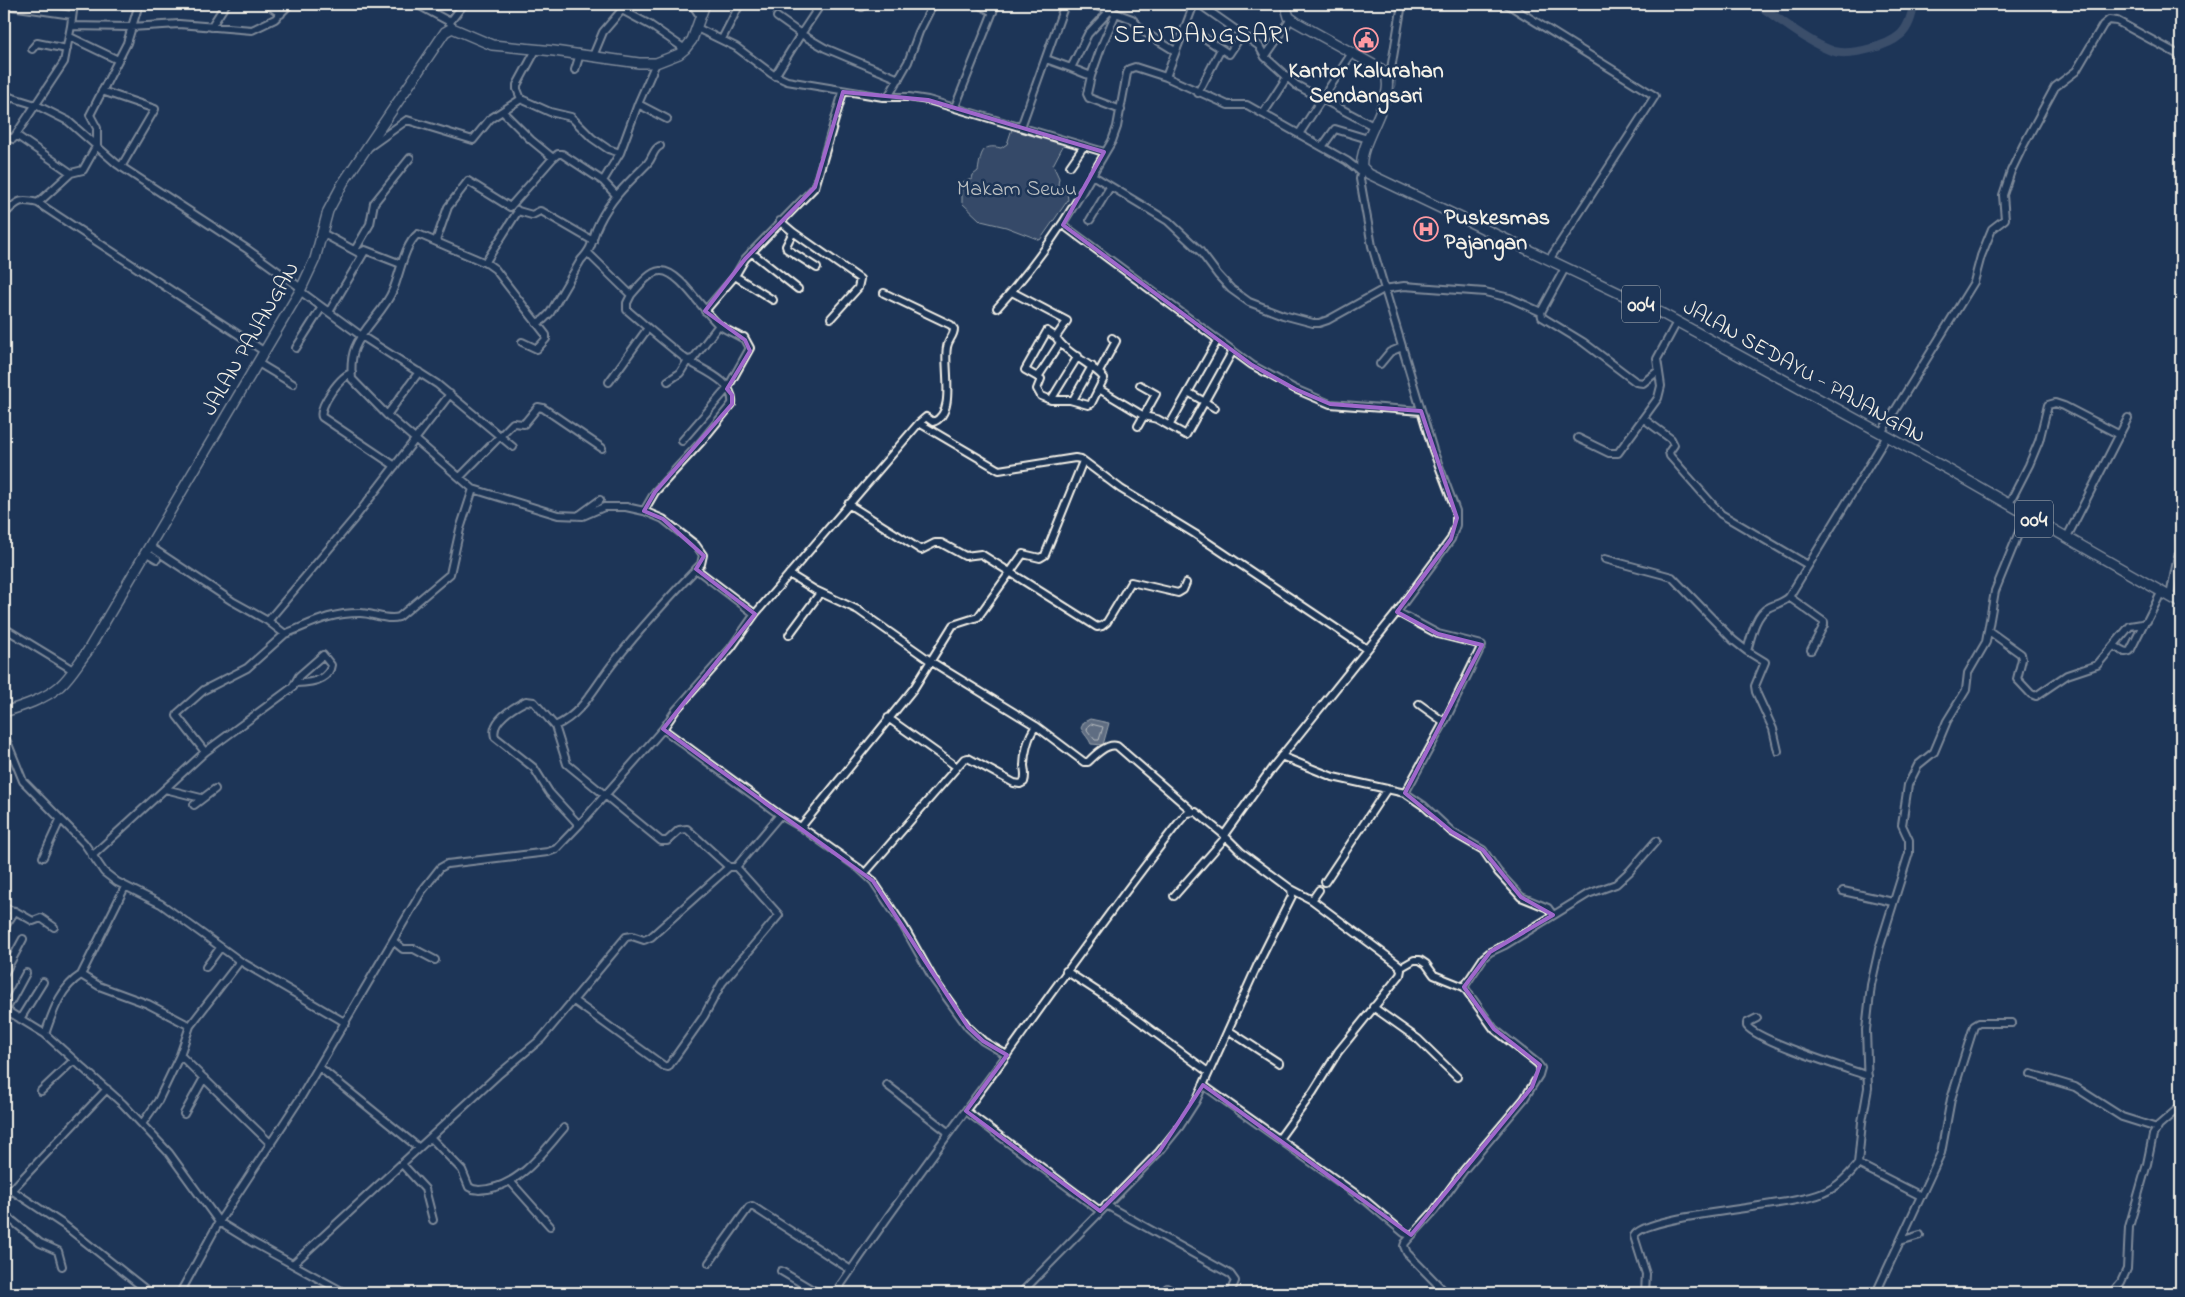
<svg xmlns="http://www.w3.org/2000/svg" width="2185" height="1297" font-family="'Indie Flower',sans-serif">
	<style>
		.green { fill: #354a67; stroke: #949ea8 }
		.water { fill: #5e6d82; stroke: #9aa2ab }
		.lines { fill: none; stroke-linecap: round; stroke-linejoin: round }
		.shore { stroke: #b8bcbf; stroke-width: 1 }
		.stream { stroke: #9aa2ab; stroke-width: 1 }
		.river { stroke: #5e6d82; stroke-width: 9 }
		.minor-casing { stroke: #f4f1e8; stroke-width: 10 }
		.major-casing { stroke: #f4f1e8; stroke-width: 12 }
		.minor { stroke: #1d3557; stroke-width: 6 }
		.major { stroke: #1d3557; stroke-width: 9 }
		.marked { fill: none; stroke: #9f67cb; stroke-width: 4; stroke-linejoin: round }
		.labels { text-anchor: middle; stroke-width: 5; stroke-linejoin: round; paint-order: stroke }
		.shield { fill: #1d3557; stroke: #b4b9bc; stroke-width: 1 }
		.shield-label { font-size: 21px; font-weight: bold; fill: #f4f1e8 }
		.poi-label { font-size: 22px; font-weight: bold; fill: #f4f1e8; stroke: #1d3557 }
		.park-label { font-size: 22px; fill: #bbbfc1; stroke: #1d3557 }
		.street-label { font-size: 22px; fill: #f4f1e8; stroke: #1d3557 }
		.quarter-label { font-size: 25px; letter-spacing: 1px; fill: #f4f1e8; stroke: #1d3557 }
	</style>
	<rect width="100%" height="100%" fill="#1d3557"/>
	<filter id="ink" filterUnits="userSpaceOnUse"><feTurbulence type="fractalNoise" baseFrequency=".02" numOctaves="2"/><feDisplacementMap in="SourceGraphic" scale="10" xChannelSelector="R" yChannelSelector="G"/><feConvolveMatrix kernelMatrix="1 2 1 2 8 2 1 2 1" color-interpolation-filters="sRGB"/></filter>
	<g filter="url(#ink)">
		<path class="green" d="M 1013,126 L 1058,140 L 1064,144 L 1053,165 L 1059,178 L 1058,185 L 1067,192 L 1068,200 L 1040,240 L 1006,227 L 981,221 L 962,203 L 962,182 L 972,179 L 973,175 L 978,171 C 981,154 981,143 1001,148 L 1007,144 Z"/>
		<path class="water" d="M 1090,719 L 1109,723 L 1103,745 L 1091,744 C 1089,738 1084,735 1081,728 L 1084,722 Z"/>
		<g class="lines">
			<path class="shore" d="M 1091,724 L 1103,727 L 1099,740 L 1095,740 L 1087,730 L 1088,726 Z"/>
			<path class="stream" d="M 1385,112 L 1395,85 L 1397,53"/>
			<path class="river" d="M 1758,4 C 1776,17 1816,48 1837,52 C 1853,55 1888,46 1900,35 C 1909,28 1912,14 1914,4"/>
			<g class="minor-casing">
				<path id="minor" d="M 267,4 L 281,14
					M 412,4 L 422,7 L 450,22 L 452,28
					M 692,4 L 700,16
					M 821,4 L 801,34 L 825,48 L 899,79
					M 978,4 L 993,12
					M 1091,4 L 1132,19 L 1144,32 L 1175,51
					M 1199,4 L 1259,46 L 1265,57
					M 1507,4 L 1655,96 L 1549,260
					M 4,5 L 72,15
					M 862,7 L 864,4
					M 622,10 L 650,25 L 685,49
					M 1291,19 L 1265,57 L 1296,85 L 1373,126
					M 450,22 L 464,4
					M 71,26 L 74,4
					M 1186,26 L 1229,54 L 1241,36
					M 211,27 L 226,4
					M 697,28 L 736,47 L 772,74 L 787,81 L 883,97 L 909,97 L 928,100 L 1104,152
					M 70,37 L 118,60
					M 722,39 L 740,4
					M 32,49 L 37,43 L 67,49
					M 593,56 L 603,32 L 627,4
					M 1046,59 L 1071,68 L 1088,34 L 1116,4
					M 656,63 L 638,104 L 667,119
					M 1071,68 L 1091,76 L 1087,94 L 1089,98 L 1121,110
					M 575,70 L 580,54
					M 775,76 L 801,34 L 777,17
					M 1091,76 L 1102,45 L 1116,13
					M 1166,77 L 1194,4
					M 1389,81 L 1402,4
					M 102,91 L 155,109 L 121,167
					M 4,92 L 10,97 L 36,105 L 68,121 L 117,164 L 247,249 L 301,288
					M 1198,93 L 1221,49
					M 888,97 L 908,62 L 919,32 L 933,4
					M 521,99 L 550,112 L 571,117 L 592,138 L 608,149 L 620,153
					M 955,107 L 996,4
					M 4,108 L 10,97
					M 1263,114 L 1287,77
					M 1021,127 L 1065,4
					M 1299,134 L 1352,53
					M 4,135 L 13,139 L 64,62 L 71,26 L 131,27 L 179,24 L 252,30 L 275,19 L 290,4
					M 16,135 L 71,173
					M 369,147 L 407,120 L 473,140 L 490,119 L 521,99 L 517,89 L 517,85 L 536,50
					M 1322,147 L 1335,129 L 1368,139
					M 553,158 L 558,154 L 562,154 L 603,181 L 620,153 L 638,104
					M 1070,166 L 1084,146
					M 1361,172 L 1347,161 L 1247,105 L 1228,105 L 1166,77 L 1135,67 L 1129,69 L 1127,73 L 1117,127 L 1112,141 L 1092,175 L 1168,221 L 1200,251 L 1218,275 L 1231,289 L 1249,302 L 1283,315 L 1313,323 L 1319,323 L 1328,320 L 1384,289 L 1404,286 L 1485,292 L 1510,298 L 1541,312 L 1542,317 L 1583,342 L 1636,382 L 1643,383 L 1658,371
					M 603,181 L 616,195
					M 38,203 L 71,173 L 83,170 L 97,145 L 97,128 L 90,115 L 127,43 L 139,4
					M 518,211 L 532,215 L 540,211 L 543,212 L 593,241
					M 4,214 C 18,202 18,198 38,203 L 265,352
					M 1090,220 L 1110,187
					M 780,221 L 793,232 L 786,246 L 787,249 L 817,268
					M 1063,225 L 1252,365 L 1295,389 L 1330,404 L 1421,411
					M 793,232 L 860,279 L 858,288 L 831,318
					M 322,233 L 359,253 L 365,250 L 401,264
					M 436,241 L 448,207 L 468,181 L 510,207 L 553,158 L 531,140 L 503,112
					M 355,250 L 370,224 L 374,203 L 410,158
					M 751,252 L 798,289
					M 588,253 L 631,295 C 638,287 649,272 660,271 C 679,269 704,313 719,325 C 725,330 735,333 742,338 L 744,337 L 750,348 L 727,389 L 682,441
					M 485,263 L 518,211 L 517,210
					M 735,276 L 773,300
					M 300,291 L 360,335 L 437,384 L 513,447
					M 1012,292 L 1067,321 L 1056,337 L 1047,331 L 1025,370 L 1041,379 L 1037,389 L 1041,396 L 1051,400 L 1078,356
					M 884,293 L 951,325 L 954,329 C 954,336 948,340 947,347 C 943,367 957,414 933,422 L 926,417 L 919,423
					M 997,308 C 1034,267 1065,223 1092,175
					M 705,311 L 735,276 L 745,259 L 815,187 L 843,92
					M 329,312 L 365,251
					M 1541,312 L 1565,268
					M 536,323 L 543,320 L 550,313 L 581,260 C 596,244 590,240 599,223 C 611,198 629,182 647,164 C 653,158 653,149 660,146
					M 522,342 L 537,349 L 546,339 L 546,335 L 495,269 L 488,264 L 418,234 C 404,245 400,274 393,290 C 384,312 364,326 355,348 C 351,358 351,369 352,379 L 387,415 L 473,489 L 558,515 L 583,516 L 604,507 L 626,507 L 644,511 L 663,519 L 696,545 L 703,555 L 701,564 C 671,595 641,628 614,662 C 596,684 583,714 555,726 L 534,702 L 526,701 C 514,707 490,721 495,737 L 534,768 L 549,792 L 579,825
					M 296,348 L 322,307
					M 258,363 L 293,384
					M 1380,364 L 1390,352 L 1402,347
					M 1099,372 L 1116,341 L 1112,338
					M 352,373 C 341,375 318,407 322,417 L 395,466
					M 1038,377 L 1060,343
					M 668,381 L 680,373 L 688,360 L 693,359 L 719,325
					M 609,382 L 648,328 L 627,310 L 627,303 L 631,295
					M 1099,389 L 1144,416 L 1157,419 L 1186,435 L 1231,354
					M 1188,392 L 1215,408
					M 1051,400 L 1070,400 L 1088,405 L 1091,404 L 1104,378 C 1091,363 1066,354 1056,337
					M 1073,400 L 1092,366
					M 387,415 L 419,372
					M 1644,419 L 1671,439 L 1674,445 L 1669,452 L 1670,456 L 1721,514 L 1808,565
					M 1138,426 L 1156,394 L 1140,385
					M 1169,426 L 1216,343
					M 1881,433 L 1974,282 L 1981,256 L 1992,229 L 2005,219 L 2003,195 L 2011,171 L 2023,146 L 2055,87 L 2076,71 L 2103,25 L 2109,20 L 2117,21 L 2181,56
					M 1578,438 L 1609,453 L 1618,453 L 1658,398 L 1661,386 L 1657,359 L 1677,322
					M 460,477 L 513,423 L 524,424 L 538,407 L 543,408 L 602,448
					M 848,504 L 921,550 L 935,543 L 941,543 L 965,556 L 981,554 L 1097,627 L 1102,626 L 1107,622 L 1131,582 L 1178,593 L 1183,590 L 1186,583
					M 2009,504 L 2029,465 L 2039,441 L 2048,405 L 2055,403 L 2064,406 L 2120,435
					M 644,511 L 655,492 L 701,442 L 732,404 C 735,381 702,370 687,360 C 674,350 661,339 648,328
					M 578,516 L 600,500
					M 2067,537 L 2128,418
					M 149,546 L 232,601 L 268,621 L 354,519 L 450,394
					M 145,552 L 157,559
					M 1605,559 L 1672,577 L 1733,640 L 1747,651 L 1765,662 L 1755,686 L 1756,692 L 1773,729 L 1778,751
					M 696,569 L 755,614
					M 789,574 L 815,590 L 858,610 L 932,662 L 1036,726 C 1028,736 1024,754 1024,766 C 1025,773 1026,776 1024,782 L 1020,784 L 1014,783 L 968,758 L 964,759 L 865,873
					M 2170,596 L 2178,556
					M 1789,597 L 1824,622 L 1824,625 L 1811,650
					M 1397,612 L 1438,634 L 1482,645 L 1447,717 L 1405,793
					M 268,621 L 285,634 C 313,623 328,613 360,613 C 373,613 387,621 399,617 L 450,574 L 460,529 L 473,489
					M 4,628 L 73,670
					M 1989,631 L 2021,654 L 2022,659 L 2017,679 L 2031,694 L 2036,696 L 2067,675 L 2097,665 L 2130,626 L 2142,624 L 2147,621 L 2162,591
					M 789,635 L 820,593
					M 2114,646 L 2125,652 L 2130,651 L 2144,623
					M 1747,651 C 1751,638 1755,615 1768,608 C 1775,604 1783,603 1789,597 L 1887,436
					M 1419,704 L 1444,722
					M 888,718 L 957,767
					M 555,726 L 567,764 L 661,841 L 667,841 L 679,830 L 687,829 L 729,867
					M 1036,726 L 1084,762 L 1088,762 C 1095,755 1107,743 1117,746 L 1192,811
					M 663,729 L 780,815
					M 4,734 L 23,781 L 84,843 L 104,872 L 117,882 L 161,904 L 240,961
					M 205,752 L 177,716 L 178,713 L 204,690 L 247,668 L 285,634
					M 1281,756 L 1333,777 L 1405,793 L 1424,806 L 1452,832 L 1483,850 L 1498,872 L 1521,897 L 1548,908 L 1553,915
					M 165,789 L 201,798
					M 194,805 L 215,789
					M 801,827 L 860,869 L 873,881 L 904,927 L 934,980 L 968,1027 L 983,1041 L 1007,1055
					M 92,856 L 205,752 L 293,687 L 299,676 L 323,655 L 331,665 C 329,681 309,683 296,683
					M 43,857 L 60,820
					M 1325,882 L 1387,789
					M 1843,891 L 1893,902
					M 1174,896 L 1226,837
					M 1312,900 L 1319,890
					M 4,908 L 14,911
					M 4,928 L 15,911 L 33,921 L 41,918 L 54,927
					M 393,941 L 403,949 L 414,949 L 435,960
					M 206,967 L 220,948
					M 1400,968 L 1414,960 L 1420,960 L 1426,964 L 1434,975 L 1464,987 L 1494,1029 L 1537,1063 L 1541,1068 L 1539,1075 L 1524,1099 L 1464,1170 L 1434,1211 L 1405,1243 L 1404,1246 L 1407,1253 L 1446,1293
					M 1066,971 L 1112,1001 L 1208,1072
					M 4,974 L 23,939
					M 81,975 L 99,986 L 148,1004 L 190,1026
					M 1464,987 L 1484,957 L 1490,952 L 1505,945 L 1588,894 L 1616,884 L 1630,871 L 1656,841
					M 574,1001 L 664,1066 L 668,1067 L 704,1016 L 722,983 L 779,915 L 736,867
					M 1373,1007 L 1418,1039 L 1457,1077
					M 4,1009 L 45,1034 L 123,1104 L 169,1153 L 219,1222 L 250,1241 L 345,1293
					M 6,1010 L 26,973
					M 1757,1018 L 1747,1023 L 1747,1026 C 1758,1041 1845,1068 1868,1076
					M 20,1019 L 43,982
					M 1228,1030 L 1279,1063
					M 45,1034 C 53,1012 60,988 81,975 L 125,887
					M 180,1055 L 271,1144
					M 319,1067 L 419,1148
					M 2031,1074 L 2075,1087 L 2122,1117 L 2157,1128
					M 887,1085 L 949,1133
					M 1203,1085 L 1366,1201 L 1404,1233 L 1411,1235
					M 41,1091 L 74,1060
					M 966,1111 L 1100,1211
					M 184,1114 L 204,1078
					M 142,1124 L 158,1101 L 180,1055 L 190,1026 L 240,961 L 346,1023
					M 431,1138 L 462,1170 L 469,1187 C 475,1191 481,1190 488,1189 C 522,1183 543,1152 564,1128
					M 1279,1139 L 1313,1092 L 1338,1052 L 1400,975 L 1401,970 L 1399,965 L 1312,900 L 1291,889
					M 402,1164 L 425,1189 L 433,1220
					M 1858,1164 L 1862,1122 L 1868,1088 L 1866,1030 L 1871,985 L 1879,949 L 1909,853 L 1909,840 L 1902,825 L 1908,785 L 1918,765 L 1934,752 L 1947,721 L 1966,690 L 1968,673 L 1986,642 L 1995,591 L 2026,515
					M 510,1181 L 550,1226
					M 4,1185 L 64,1225 L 150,1293
					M 4,1198 L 107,1089
					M 1106,1205 L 1230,1274 L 1235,1281 L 1230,1293
					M 4,1214 L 40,1243 L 58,1251 L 62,1266
					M 1900,1241 L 1920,1235
					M 709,1263 L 749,1207 L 752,1206 L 851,1270 L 835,1293
					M 293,1264 L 498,1075 L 541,1039 L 626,937 L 632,936 L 644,940 L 651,937 L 729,867 L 736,867 L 780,815 L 801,827 L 914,688 L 953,625 L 978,617 L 1023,554 L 1040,558 L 1045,555 L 1083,461
					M 851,1270 C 900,1197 954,1127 1006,1056 C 1063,977 1119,898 1179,822 L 1187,813 L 1196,812 L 1224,835
					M 781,1271 L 818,1293
					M 4,1287 L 12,1293
					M 1167,1288 L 1176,1293
					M 180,1293 L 219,1222 L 301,1097 L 422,891 L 440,868 L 447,864 L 548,852 L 556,849 L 579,825 L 663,729 L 676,710 L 731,648 L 755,614 L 919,423 L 999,470 L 1075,458 L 1081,459 L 1121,489 L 1195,534 L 1367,649
					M 1021,1293 L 1159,1152 L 1180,1126 L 1196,1101 L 1257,966 L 1292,896 L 1291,889 L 1241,852 L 1224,835 L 1272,768 L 1394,616 L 1451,539 L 1456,525 L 1456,511 L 1433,450 L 1372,246 L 1360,179 L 1362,167
					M 1645,1293 L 1646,1274 L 1634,1236 C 1644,1214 1793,1207 1823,1193 C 1838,1187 1848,1176 1858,1164 L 1921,1196
					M 1876,1293 L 1941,1153 L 1951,1099 L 1974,1026 L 1979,1023 L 2012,1023
					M 2112,1293 L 2121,1282 L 2127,1269 L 2129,1227 L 2147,1164 L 2153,1135 L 2159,1125 L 2181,1106"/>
			</g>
			<g class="major-casing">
				<path id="major" d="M 1285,4 L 1289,17 L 1296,22 L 1381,69 C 1404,89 1358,140 1362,167 L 1369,174 L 1663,314 L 1951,471 L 2181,603
					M 4,712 C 23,706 45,699 60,686 C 71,676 78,663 87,652 L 300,291 L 315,259 L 328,211 L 343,183 L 445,32 L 452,28 L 492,45 L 554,51 L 639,63 L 656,63 L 679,54 L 685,49 L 692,40 L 705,4"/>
			</g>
			<use href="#minor" class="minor"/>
			<use href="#major" class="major"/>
		</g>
	</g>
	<path d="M0 0H2185V1297H0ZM 843,92 L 928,100 L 1104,152 L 1063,225 L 1252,365 L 1295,389 L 1330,404 L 1421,411 L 1457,518 L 1451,539 L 1397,612 L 1438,634 L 1482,645 L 1405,793 L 1452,832 L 1483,850 L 1521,897 L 1553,915 L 1490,952 L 1464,987 L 1494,1029 L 1540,1065 L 1532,1087 L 1411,1235 L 1203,1085 L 1159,1152 L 1100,1211 L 966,1111 L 1007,1055 L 983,1041 L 968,1027 L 873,881 L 663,729 L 755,614 L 696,569 L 704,556 L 663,519 L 644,511 L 655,492 L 732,404 L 732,395 L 727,389 L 750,351 L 745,340 L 705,311 L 745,259 L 815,187 Z" fill="#1d3557" fill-opacity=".55" fill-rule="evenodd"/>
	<path class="marked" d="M 843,92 L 928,100 L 1104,152 L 1063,225 L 1252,365 L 1295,389 L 1330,404 L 1421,411 L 1457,518 L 1451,539 L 1397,612 L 1438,634 L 1482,645 L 1405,793 L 1452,832 L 1483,850 L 1521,897 L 1553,915 L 1490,952 L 1464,987 L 1494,1029 L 1540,1065 L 1532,1087 L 1411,1235 L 1203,1085 L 1159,1152 L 1100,1211 L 966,1111 L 1007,1055 L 983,1041 L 968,1027 L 873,881 L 663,729 L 755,614 L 696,569 L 704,556 L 663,519 L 644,511 L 655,492 L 732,404 L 732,395 L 727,389 L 750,351 L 745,340 L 705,311 L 745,259 L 815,187 Z"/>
	<defs>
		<g id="civic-ring" transform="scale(1.25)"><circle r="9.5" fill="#1d3557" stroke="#ff9aa2" stroke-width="1.5"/><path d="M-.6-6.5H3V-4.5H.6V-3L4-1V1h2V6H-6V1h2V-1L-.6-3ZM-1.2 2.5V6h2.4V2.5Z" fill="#ff9aa2"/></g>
		<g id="hospital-ring" transform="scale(1.25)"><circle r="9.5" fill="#1d3557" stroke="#ff9aa2" stroke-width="1.5"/><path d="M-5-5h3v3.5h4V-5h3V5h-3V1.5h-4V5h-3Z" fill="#ff9aa2"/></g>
	</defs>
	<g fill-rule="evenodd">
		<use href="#civic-ring" x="1366" y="40"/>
		<use href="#hospital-ring" x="1426" y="229"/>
	</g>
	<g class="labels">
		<g class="shield">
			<rect x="1622" y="285.5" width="38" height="37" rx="4"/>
			<rect x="2015" y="500.5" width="38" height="37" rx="4"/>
		</g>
		<g class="shield-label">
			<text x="1641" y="311">004</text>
			<text x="2034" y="526">004</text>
		</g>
		<g class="poi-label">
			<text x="1366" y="77">Kantor Kalurahan<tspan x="1366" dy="25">Sendangsari</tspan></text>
			<text x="1444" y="224" text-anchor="start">Puskesmas<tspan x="1444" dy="25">Pajangan</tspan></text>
		</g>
		<g class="park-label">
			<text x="1017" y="195">Makam Sewu</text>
		</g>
		<g class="street-label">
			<text transform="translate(249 338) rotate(-60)" y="8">JALAN PAJANGAN</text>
			<text transform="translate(1805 370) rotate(29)" y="8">JALAN SEDAYU - PAJANGAN</text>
		</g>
		<g class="quarter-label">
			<text x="1202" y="42">SENDANGSARI</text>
		</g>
	</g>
	<rect width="2185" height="1297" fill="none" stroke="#1d3557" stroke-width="20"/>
	<rect x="10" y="10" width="2165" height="1277" fill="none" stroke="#f4f1e8" stroke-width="2" filter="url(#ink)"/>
</svg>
